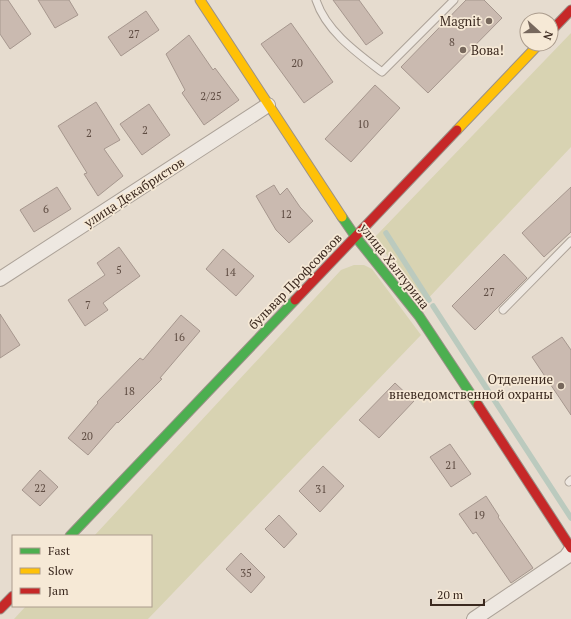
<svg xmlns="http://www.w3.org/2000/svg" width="571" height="619" font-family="'PT Serif',serif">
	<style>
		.green { fill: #d8d3b2 }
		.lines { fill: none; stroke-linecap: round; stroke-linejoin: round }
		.stream { stroke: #bbcabe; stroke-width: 5.5 }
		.building { fill: #cabab0; stroke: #a6978e }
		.lane-casing { stroke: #aca298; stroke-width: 9 }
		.street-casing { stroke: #aca298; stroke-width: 16 }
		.fast-casing { stroke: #9b9188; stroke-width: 11 }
		.slow-casing { stroke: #9b9188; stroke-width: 11 }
		.jam-casing { stroke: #9b9188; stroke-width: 11 }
		.lane { stroke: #eee8e1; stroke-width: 7 }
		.street { stroke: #eee8e1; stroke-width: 14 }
		.fast { stroke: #4caf50; stroke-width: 9 }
		.slow { stroke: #ffc107; stroke-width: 9 }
		.jam { stroke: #c62828; stroke-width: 9 }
		.poi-dot { fill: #77685d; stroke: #f6e9d6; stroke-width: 1.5 }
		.labels { text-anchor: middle; stroke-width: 3.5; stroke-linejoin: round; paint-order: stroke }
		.number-label { font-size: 11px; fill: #5f4d43 }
		.poi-label { font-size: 13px; fill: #3b291f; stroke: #f6e9d6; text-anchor: end }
		.street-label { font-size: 13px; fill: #3b291f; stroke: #f6e9d6 }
	</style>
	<rect width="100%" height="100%" fill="#e6dccf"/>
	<path class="green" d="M 571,33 L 571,147 L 421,306 L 375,237 Z
		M 354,265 L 364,265 L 372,269 L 421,335 L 148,619 L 14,619 L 26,606 L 151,606 L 151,536 L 94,536 L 341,270 Z"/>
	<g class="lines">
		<path class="stream" d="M 386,233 L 429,300
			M 433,306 L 571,518"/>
	</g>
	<path class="building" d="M 0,0 L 8,0 L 31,34 L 10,49 L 0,34 Z
		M 38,0 L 69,0 L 78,15 L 55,28 Z
		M 333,0 L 359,0 L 383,33 L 366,45 Z
		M 466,0 L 484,0 L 502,18 L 428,93 L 401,67 Z
		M 146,11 L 159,30 L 121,56 L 108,37 Z
		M 291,23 L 333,82 L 304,103 L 261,44 Z
		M 189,35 L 213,70 L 215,68 L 239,100 L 204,125 L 182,93 L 185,90 L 166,54 Z
		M 375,85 L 400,108 L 351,162 L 325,139 Z
		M 96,102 L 120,140 L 104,149 L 123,176 L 98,196 L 84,174 L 87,173 L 58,126 Z
		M 149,104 L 170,135 L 142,155 L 120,124 Z
		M 274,185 L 280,195 L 287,188 L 300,207 L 313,221 L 289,243 L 276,230 L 256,196 Z
		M 57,187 L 71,209 L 34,232 L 20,210 Z
		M 571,187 L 571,232 L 544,257 L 522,233 Z
		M 119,247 L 140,276 L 103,303 L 108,310 L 85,326 L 68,300 L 105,275 L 97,263 Z
		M 223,249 L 254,276 L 236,296 L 206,269 Z
		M 504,254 L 527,278 L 475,330 L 452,306 Z
		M 0,314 L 20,345 L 0,358 Z
		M 181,315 L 200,331 L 160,378 L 162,379 L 118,423 L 117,422 L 88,455 L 68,438 L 98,403 L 97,402 L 140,358 L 143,360 Z
		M 562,337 L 571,350 L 571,415 L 532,357 Z
		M 395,383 L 414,401 L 379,438 L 359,420 Z
		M 450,444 L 471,474 L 451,487 L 430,457 Z
		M 323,466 L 344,486 L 320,512 L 299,491 Z
		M 40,470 L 58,487 L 40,506 L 22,490 Z
		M 486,496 L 499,516 L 498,517 L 533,568 L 511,583 L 476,532 L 473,534 L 459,514 Z
		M 279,515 L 297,534 L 284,548 L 265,529 Z
		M 241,553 L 265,577 L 251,593 L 226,569 Z"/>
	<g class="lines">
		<g class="lane-casing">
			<path id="lane" d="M 316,0 C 326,31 357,53 382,72 L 454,0
				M 503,310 L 571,241
				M 569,482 L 571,480"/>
		</g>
		<g class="street-casing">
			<path id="street" d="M 0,279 L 268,105
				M 474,619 L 566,557 L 571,550"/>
		</g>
		<g class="fast-casing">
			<path id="fast" d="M 342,217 L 355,236 L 419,316 L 478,405
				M 70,536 L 295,300"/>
		</g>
		<g class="slow-casing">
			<path id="slow" d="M 200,0 L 342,217
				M 457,130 L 539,44"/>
		</g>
		<g class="jam-casing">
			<path id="jam" d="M 551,31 L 571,10
				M 295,300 L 457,130
				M 478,405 L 571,548
				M 0,609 L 13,596"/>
		</g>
		<use href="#lane" class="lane"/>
		<use href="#street" class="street"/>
		<use href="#fast" class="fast"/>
		<use href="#slow" class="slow"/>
		<use href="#jam" class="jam"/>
	</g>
	<g class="poi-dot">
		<circle cx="489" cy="21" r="4"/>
		<circle cx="463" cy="50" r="4"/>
		<circle cx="561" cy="386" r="4"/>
	</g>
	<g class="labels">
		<g class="number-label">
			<text x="134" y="38">27</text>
			<text x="452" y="46">8</text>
			<text x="297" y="67">20</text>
			<text x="211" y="100">2/25</text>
			<text x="363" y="128">10</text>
			<text x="145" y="134">2</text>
			<text x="89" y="137">2</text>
			<text x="46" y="213">6</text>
			<text x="286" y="218">12</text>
			<text x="119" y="274">5</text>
			<text x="230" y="276">14</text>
			<text x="489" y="296">27</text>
			<text x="88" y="309">7</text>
			<text x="179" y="341">16</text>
			<text x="129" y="395">18</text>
			<text x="87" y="440">20</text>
			<text x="451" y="469">21</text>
			<text x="40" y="492">22</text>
			<text x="321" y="493">31</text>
			<text x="479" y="519">19</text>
			<text x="246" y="577">35</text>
		</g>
		<g class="poi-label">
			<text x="481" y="26">Magnit</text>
			<text x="471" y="55" text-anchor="start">Вова!</text>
			<text x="553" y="384">Отделение<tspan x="553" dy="15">вневедомственной охраны</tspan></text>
		</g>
		<g class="street-label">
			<text transform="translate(134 192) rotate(-33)" y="5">улица Декабристов</text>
			<text transform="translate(395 266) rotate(52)" y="5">улица Халтурина</text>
			<text transform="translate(295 281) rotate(-46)" y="5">бульвар Профсоюзов</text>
		</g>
	</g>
	<rect x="12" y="535" width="140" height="72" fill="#f6e9d6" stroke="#ab9c8d"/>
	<rect x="20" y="548" width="20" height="6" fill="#4caf50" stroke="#ab9c8d"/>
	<text x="48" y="555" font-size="12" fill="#3b291f">Fast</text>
	<rect x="20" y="568" width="20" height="6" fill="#ffc107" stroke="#ab9c8d"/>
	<text x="48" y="575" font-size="12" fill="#3b291f">Slow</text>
	<rect x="20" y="588" width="20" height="6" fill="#c62828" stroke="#ab9c8d"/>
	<text x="48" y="595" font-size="12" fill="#3b291f">Jam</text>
	<g transform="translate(539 32) rotate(111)"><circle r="19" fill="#f6e9d6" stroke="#ab9c8d"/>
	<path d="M0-3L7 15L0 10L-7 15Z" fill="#77685d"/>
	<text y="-6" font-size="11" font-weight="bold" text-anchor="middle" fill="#3b291f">N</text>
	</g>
	<path d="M431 599v6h53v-6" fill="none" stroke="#3b291f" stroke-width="2"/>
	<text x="437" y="599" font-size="12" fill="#3b291f" stroke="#f6e9d6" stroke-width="3" paint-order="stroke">20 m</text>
</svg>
